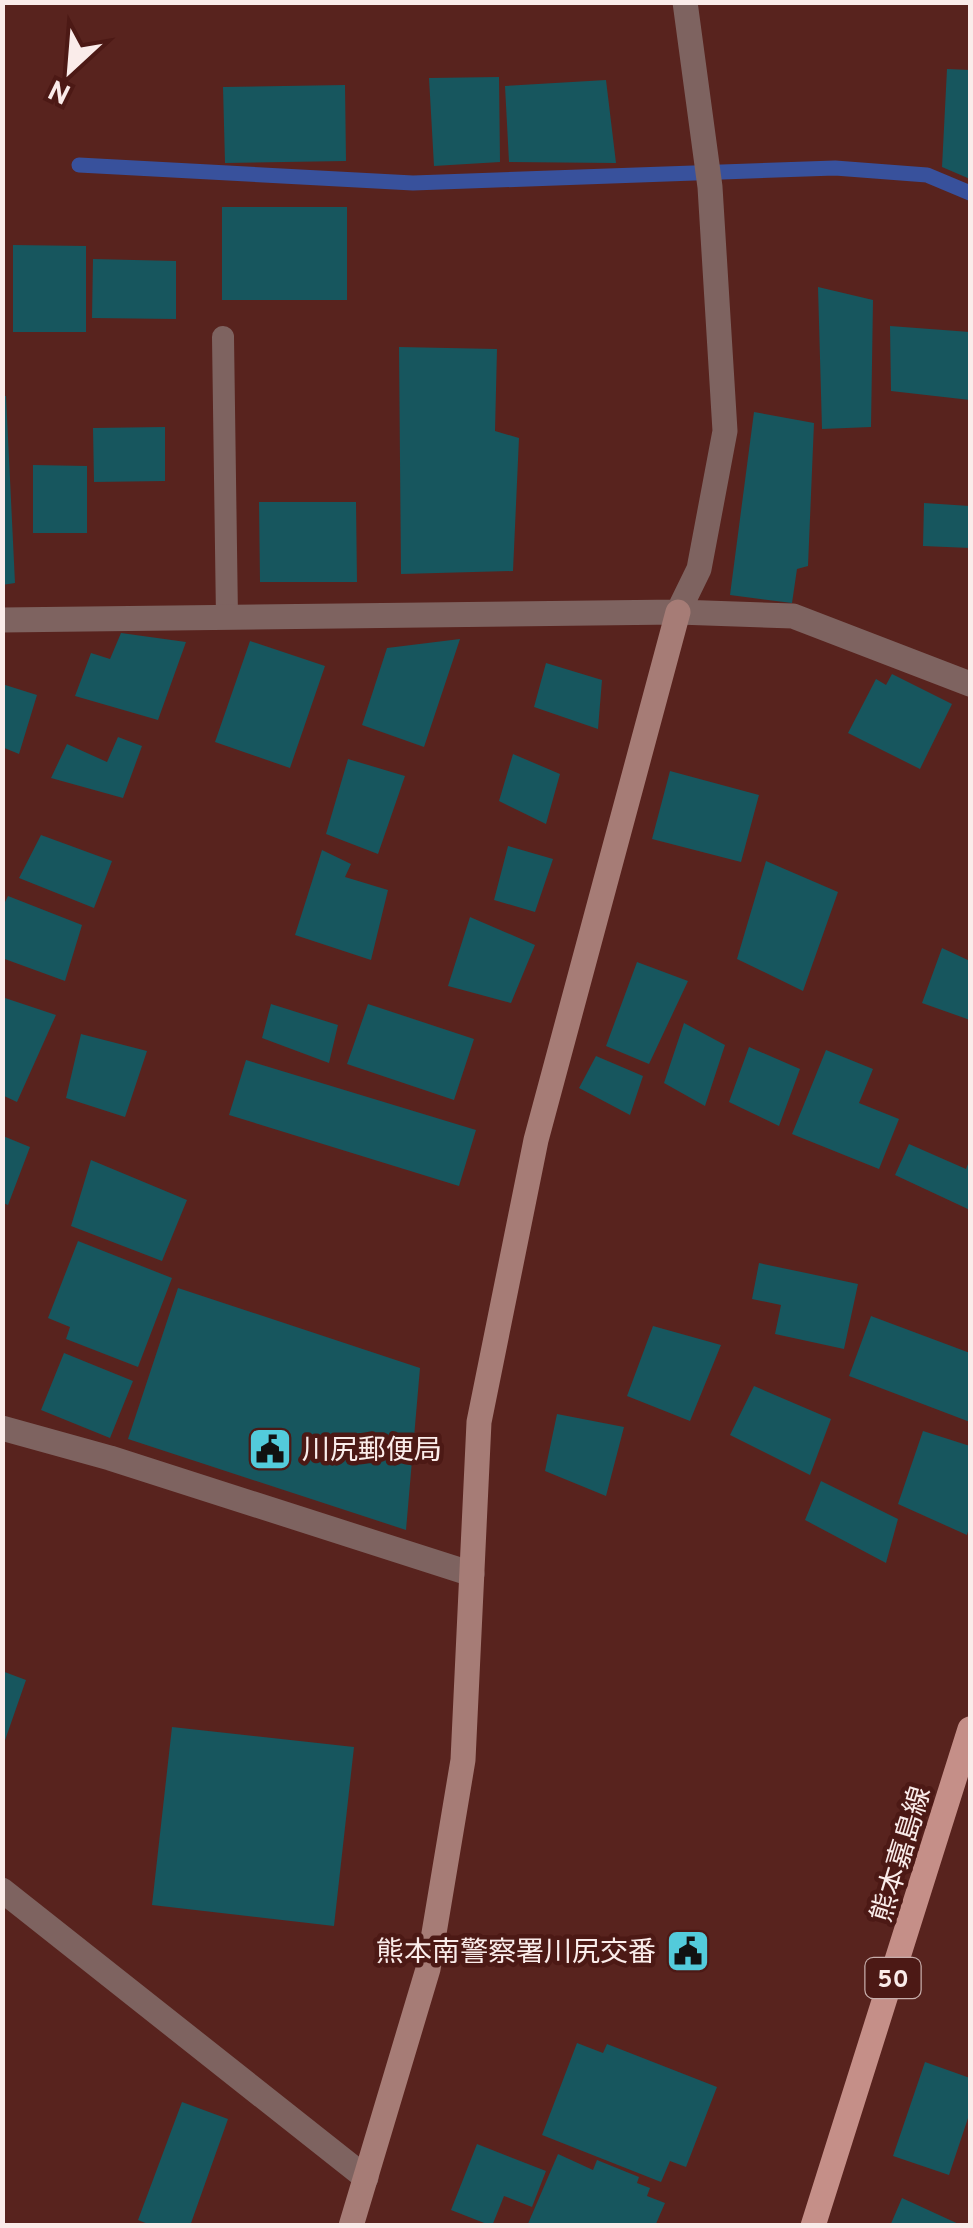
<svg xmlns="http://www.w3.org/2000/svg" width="973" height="2228" font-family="Overpass,'Noto Sans JP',sans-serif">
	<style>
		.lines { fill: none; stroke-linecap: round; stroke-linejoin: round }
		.stream { stroke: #38519c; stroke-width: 15 }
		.building { fill: #17565e }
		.lane { stroke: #7e6360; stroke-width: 22 }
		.street { stroke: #7e6360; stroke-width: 25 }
		.secondary { stroke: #a67c76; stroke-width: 25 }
		.primary { stroke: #c58f88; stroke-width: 25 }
		.labels { text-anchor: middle; stroke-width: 9; stroke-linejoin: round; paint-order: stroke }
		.shield { fill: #4c1915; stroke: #c6adaa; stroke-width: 2.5 }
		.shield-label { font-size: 25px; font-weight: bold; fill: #faecea }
		.poi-label { font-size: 28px; fill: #faecea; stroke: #4c1915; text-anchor: start }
		.street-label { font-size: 28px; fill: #faecea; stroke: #4c1915 }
	</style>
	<rect width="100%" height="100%" fill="#58231e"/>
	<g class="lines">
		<path class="stream" d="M 79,165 L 413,183 L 835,168 L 927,175 L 970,193"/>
	</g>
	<path class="building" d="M 947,69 L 970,70 L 970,179 L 942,167 Z
		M 499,77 L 500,162 L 434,166 L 429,78 Z
		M 606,80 L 616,163 L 509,162 L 505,86 Z
		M 345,85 L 346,161 L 225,163 L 223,87 Z
		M 222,207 L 347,207 L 347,300 L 222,300 Z
		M 13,245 L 86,246 L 86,332 L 13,332 Z
		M 93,259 L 176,261 L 176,319 L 92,318 Z
		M 818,287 L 873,300 L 871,427 L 822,429 Z
		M 890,326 L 970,332 L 970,400 L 891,391 Z
		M 399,347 L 497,349 L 495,431 L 519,438 L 513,571 L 401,574 Z
		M 2,396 L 6,396 L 15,583 L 2,585 Z
		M 754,412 L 814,423 L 808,566 L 797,569 L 792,603 L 730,595 Z
		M 165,427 L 165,481 L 94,482 L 93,428 Z
		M 33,465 L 87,466 L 87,533 L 33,533 Z
		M 259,502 L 356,502 L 357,582 L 260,582 Z
		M 924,503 L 970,506 L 970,548 L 923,546 Z
		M 121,633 L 186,642 L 158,720 L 75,696 L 91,653 L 110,659 Z
		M 460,639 L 424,747 L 362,725 L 387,648 Z
		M 250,641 L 325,666 L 290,768 L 215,742 Z
		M 546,663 L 602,680 L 598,729 L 534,707 Z
		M 892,674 L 952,704 L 920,769 L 848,733 L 876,679 L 886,685 Z
		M 2,684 L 37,695 L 19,754 L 2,747 Z
		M 118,737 L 142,746 L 123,798 L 51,778 L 67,744 L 107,762 Z
		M 513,754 L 560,774 L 546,824 L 499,801 Z
		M 348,759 L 405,776 L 378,854 L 326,834 Z
		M 670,771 L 759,795 L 741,862 L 652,839 Z
		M 41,835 L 112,861 L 94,908 L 19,878 Z
		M 508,846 L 553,859 L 535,912 L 494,900 Z
		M 322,850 L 351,864 L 345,877 L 388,890 L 371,960 L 295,935 Z
		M 766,861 L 838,892 L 803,991 L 737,959 Z
		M 8,896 L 82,925 L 65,981 L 2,958 L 2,908 Z
		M 470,917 L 535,945 L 511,1003 L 448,986 Z
		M 942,948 L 970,961 L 970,1020 L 922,1003 Z
		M 637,962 L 688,981 L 649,1064 L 606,1046 Z
		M 2,997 L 56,1015 L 17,1102 L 2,1095 Z
		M 271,1004 L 338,1025 L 329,1063 L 262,1038 Z
		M 368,1004 L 474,1039 L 454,1100 L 347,1064 Z
		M 684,1023 L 725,1045 L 705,1106 L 664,1083 Z
		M 81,1034 L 147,1051 L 125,1117 L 66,1098 Z
		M 749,1047 L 800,1069 L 779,1126 L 729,1102 Z
		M 826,1050 L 873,1069 L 859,1103 L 899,1119 L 879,1169 L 792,1134 Z
		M 596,1056 L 643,1076 L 630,1115 L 579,1088 Z
		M 246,1060 L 476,1130 L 459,1186 L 229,1115 Z
		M 3,1136 L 30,1147 L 8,1205 L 3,1203 Z
		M 909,1144 L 966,1169 L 970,1159 L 970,1210 L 895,1175 Z
		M 91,1160 L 187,1200 L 162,1261 L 71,1226 Z
		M 78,1241 L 172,1278 L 138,1367 L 66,1339 L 70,1327 L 48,1318 Z
		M 759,1263 L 858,1284 L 844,1349 L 775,1334 L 781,1305 L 752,1299 Z
		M 178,1288 L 420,1368 L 406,1530 L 128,1439 Z
		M 871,1316 L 970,1353 L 970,1422 L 849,1376 Z
		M 653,1326 L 721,1345 L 690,1421 L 627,1396 Z
		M 64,1353 L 133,1381 L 110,1438 L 41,1410 Z
		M 754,1386 L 831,1419 L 810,1475 L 730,1435 Z
		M 557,1414 L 624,1427 L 606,1496 L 545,1471 Z
		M 923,1431 L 970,1446 L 970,1524 L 967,1535 L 898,1504 Z
		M 821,1481 L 898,1519 L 886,1563 L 805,1520 Z
		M 2,1671 L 26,1680 L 3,1746 L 2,1746 Z
		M 172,1727 L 354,1747 L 334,1926 L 152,1905 Z
		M 577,2043 L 603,2053 L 607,2044 L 717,2087 L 686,2167 L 670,2161 L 661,2182 L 542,2135 Z
		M 925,2062 L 970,2078 L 970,2112 L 949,2175 L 893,2156 Z
		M 182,2102 L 228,2119 L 190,2226 L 153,2226 L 138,2220 Z
		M 477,2144 L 546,2171 L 532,2207 L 504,2196 L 492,2226 L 451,2210 Z
		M 558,2154 L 593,2170 L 597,2160 L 639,2177 L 637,2183 L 650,2188 L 647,2196 L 665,2203 L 655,2226 L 527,2226 Z
		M 902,2198 L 963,2226 L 890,2226 Z"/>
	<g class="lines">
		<path class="lane" d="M 223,337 L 227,618"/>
		<path class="street" d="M 678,612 L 699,569 L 725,431 L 710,187 L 685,2
			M 2,620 L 678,612 L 793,616 L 970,684
			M 2,1428 L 110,1458 L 472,1574
			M 2,1890 L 366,2178"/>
		<path class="secondary" d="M 351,2226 L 428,1969 L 463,1760 L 479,1422 L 536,1140 L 678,612"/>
		<path class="primary" d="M 813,2226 L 970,1729"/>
	</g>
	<defs>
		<g id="civic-square" transform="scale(2.25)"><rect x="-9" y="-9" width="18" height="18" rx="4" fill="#53cbdb" stroke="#4c1915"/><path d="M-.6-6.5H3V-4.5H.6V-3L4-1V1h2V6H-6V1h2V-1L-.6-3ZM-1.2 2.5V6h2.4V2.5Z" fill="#111"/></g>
	</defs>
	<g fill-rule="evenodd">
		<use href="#civic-square" x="270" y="1449"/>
		<use href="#civic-square" x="688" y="1951"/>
	</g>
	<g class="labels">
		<rect class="shield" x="865.5" y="1958" width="55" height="40" rx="8"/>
		<g class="shield-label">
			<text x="893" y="1987">50</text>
		</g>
		<g class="poi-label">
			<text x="302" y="1459">川尻郵便局</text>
			<text x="656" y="1961" text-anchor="end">熊本南警察署川尻交番</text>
		</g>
		<g class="street-label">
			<text transform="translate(900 1854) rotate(-73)" y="10">熊本嘉島線</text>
		</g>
	</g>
	<rect width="973" height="2228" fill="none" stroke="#faecea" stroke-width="10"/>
	<g transform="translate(70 70) rotate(206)" stroke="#4c1915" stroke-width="8" paint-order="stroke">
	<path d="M0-8L18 38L0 25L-18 38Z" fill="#faecea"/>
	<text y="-15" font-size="28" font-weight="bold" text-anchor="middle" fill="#faecea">N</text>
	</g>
</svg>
